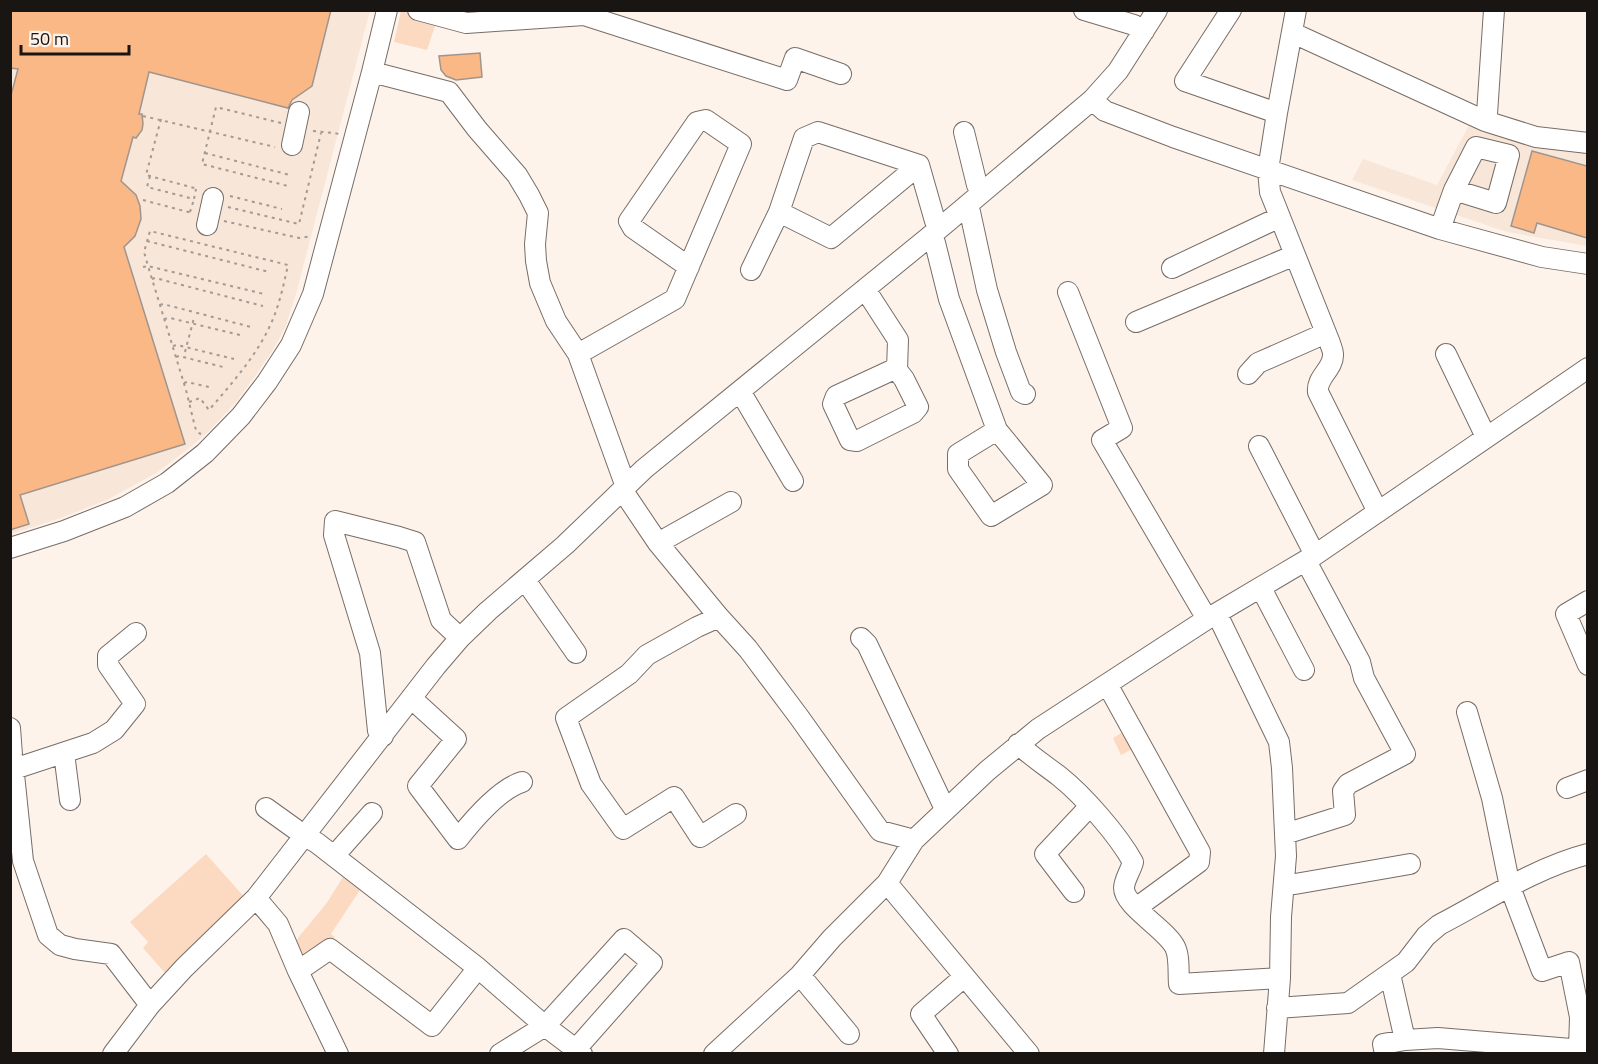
<svg xmlns="http://www.w3.org/2000/svg" width="1598" height="1064" font-family="'Titillium Web',sans-serif">
	<style>
		.built { fill: #f8e6d9 }
		.green { fill: #fcd9c1 }
		.building { fill: #fab887; stroke: #a0958e; stroke-width: 1.5 }
		.lines { fill: none; stroke-linecap: round; stroke-linejoin: round }
		.minor-casing { stroke: #776d66; stroke-width: 22 }
		.path { stroke: #a29a94; stroke-width: 2; stroke-dasharray: 3 4.5; stroke-linecap: butt }
		.minor { stroke: #fff; stroke-width: 20 }
	</style>
	<rect width="100%" height="100%" fill="#fef3eb"/>
	<path class="built" d="M 11,11 L 370,11 L 296,294 L 285,328 L 271,353 L 255,376 L 237,401 L 209,431 L 193,445 L 158,472 L 107,500 L 58,519 L 11,534 Z
		M 1469,125 L 1505,139 L 1587,152 L 1587,246 L 1507,232 L 1352,180 L 1363,159 L 1437,185 Z"/>
	<path class="green" d="M 401,11 L 437,20 L 427,50 L 394,42 Z
		M 1128,729 L 1138,746 L 1121,755 L 1113,738 Z
		M 206,854 L 247,900 L 165,973 L 143,948 L 148,942 L 130,922 Z
		M 343,877 L 360,890 L 331,934 L 335,937 L 307,958 L 301,956 L 293,944 L 326,904 Z"/>
	<path class="building" d="M 10,10 L 331,10 L 312,86 L 292,100 L 288,108 L 149,72 L 139,114 L 142,114 L 143,124 L 142,130 L 136,138 L 133,137 L 121,181 L 136,195 L 140,206 L 141,219 L 135,236 L 124,247 L 185,444 L 20,495 L 29,524 L 10,530 L 10,99 L 18,69 L 10,68 Z
		M 480,53 L 482,77 L 456,80 L 446,76 L 441,70 L 439,56 Z
		M 1532,151 L 1587,166 L 1587,238 L 1537,223 L 1534,233 L 1511,226 Z"/>
	<g class="lines">
		<g class="minor-casing">
			<path id="minor" d="M 418,10 L 466,23 L 584,15 L 787,80 L 795,58 L 841,74
				M 1084,10 L 1134,25 L 1144,31
				M 1231,10 L 1185,81 L 1277,113 L 1296,10
				M 1293,33 L 1485,121 L 1536,137 L 1588,143
				M 372,72 L 449,92 L 477,129 L 517,175 L 529,195 L 538,213 L 535,244 L 536,261 L 540,283 L 556,321 L 578,354 L 626,487
				M 1092,100 L 1105,111 L 1173,137 L 1440,229 L 1542,257 L 1588,264
				M 1277,113 L 1268,170 L 1270,192 L 1330,343 C 1331,347 1333,350 1333,354 C 1334,369 1316,377 1318,392 L 1378,512
				M 1485,121 L 1487,114 L 1494,10
				M 964,132 L 977,185 L 982,192
				M 292,145 L 299,112
				M 966,206 L 970,212 L 987,290 L 1006,352 L 1021,392 L 1025,394
				M 779,212 L 831,238 L 919,165
				M 207,225 L 213,198
				M 1440,229 L 1454,190 L 1476,147 L 1509,155 L 1496,203 L 1454,190
				M 930,236 L 935,243 L 949,299 L 997,430 L 1042,485 L 991,516 L 958,469 L 958,454 L 997,430
				M 1172,268 L 1280,217
				M 751,270 L 779,212 L 804,138 L 818,132 L 919,165 L 935,221 L 940,228
				M 865,289 L 898,340 L 897,370 L 904,379 L 918,407 L 913,413 L 857,441 L 850,440 L 833,404 L 836,396 L 890,371 L 897,370
				M 1068,292 L 1122,428 L 1102,440 L 1207,619
				M 1136,322 L 1295,255
				M 578,354 L 675,299 L 741,144 L 706,120 L 697,122 L 629,221 L 633,228 L 689,267
				M 1446,354 L 1486,437
				M 1248,374 L 1258,363 L 1326,333
				M 740,391 L 793,481
				M 1259,446 L 1315,555
				M 623,491 L 658,543 L 719,617 L 748,649 L 799,717 L 880,831 L 914,840
				M 658,543 L 731,502
				M 10,548 L 64,531 L 125,507 L 167,483 L 205,453 L 241,416 L 267,382 L 291,345 L 313,294 L 372,72 L 387,10
				M 525,580 L 576,653
				M 1261,588 L 1304,670
				M 1588,601 L 1566,614 L 1588,665
				M 1217,614 L 1279,742 L 1282,768 L 1286,856 L 1281,917 L 1280,978 L 1274,1054
				M 719,617 L 697,627 L 647,655 L 629,674 L 566,718 L 591,784 L 623,829 L 674,797 L 700,837 L 736,814
				M 861,638 L 867,644 L 945,809
				M 1107,684 L 1200,852 L 1199,862 L 1136,908
				M 411,698 L 456,739 L 418,786 L 458,839 C 473,820 500,789 522,782
				M 1467,712 L 1492,798 L 1510,887 L 1542,971 L 1569,962 L 1580,1017 L 1579,1049
				M 10,728 L 12,755 L 23,861 L 48,935 L 60,945 L 75,949 L 111,954 L 150,1005
				M 383,736 L 378,731 L 370,653 L 334,535 L 335,521 L 399,537 L 415,542 L 441,620 L 460,638
				M 1018,744 C 1031,756 1046,766 1059,776 C 1084,796 1118,835 1133,862 C 1131,870 1124,880 1124,888 C 1124,906 1166,929 1175,947 C 1180,957 1178,973 1179,984 L 1280,978
				M 64,753 L 70,800
				M 14,769 L 93,743 L 114,730 L 135,704 L 108,665 L 108,656 L 136,633
				M 1567,788 L 1588,780
				M 266,808 L 305,836 L 317,843 L 478,968 L 545,1026 L 582,1054
				M 1285,834 L 1345,815 L 1343,791 L 1348,784 L 1405,754 L 1364,678 L 1360,662 L 1306,561
				M 334,856 L 372,813
				M 887,883 L 1029,1054
				M 1284,883 L 1295,884 L 1410,864
				M 1074,892 L 1045,854 L 1090,806
				M 256,898 L 278,924 L 298,971 L 338,1054
				M 298,971 L 330,949 L 432,1026 L 478,968
				M 1390,974 L 1405,1040
				M 800,975 L 849,1034
				M 1277,1008 L 1348,1003 L 1406,962 L 1426,936 L 1439,925 C 1485,901 1537,867 1588,854
				M 113,1054 L 150,1005 L 184,968 L 256,898 L 436,666 L 460,638 L 488,611 L 565,545 L 644,469 L 940,228 L 1092,100 L 1118,71 L 1157,10
				M 500,1054 L 545,1026 L 624,939 L 652,963 L 576,1049
				M 714,1054 L 800,975 L 832,938 L 887,883 L 914,840 L 987,771 L 1038,729 L 1207,619 L 1315,555 L 1588,368
				M 948,1054 L 921,1014 L 964,977
				M 1385,1054 L 1383,1044 L 1405,1040 L 1438,1038 L 1571,1049 L 1588,1049"/>
		</g>
		<path class="path" d="M 143,116 L 275,147
			M 161,119 L 146,175 L 198,189
			M 281,123 L 216,107 L 202,164 L 288,186
			M 313,131 L 334,133 L 339,134
			M 205,153 L 290,175
			M 150,176 L 147,187 L 194,199 L 196,189
			M 230,196 L 282,209
			M 143,200 L 192,213
			M 228,207 L 299,224 L 321,133
			M 190,212 L 194,199
			M 224,221 L 299,238 L 312,236
			M 147,241 L 269,272
			M 143,267 L 148,266 L 186,390 L 195,427 L 197,432 L 201,434
			M 152,279 L 155,278 L 263,306
			M 160,305 L 163,304 L 251,327
			M 164,319 L 170,318 L 244,336
			M 173,346 L 177,345 L 234,359
			M 185,352 L 194,318
			M 176,357 L 179,356 L 223,367
			M 184,383 L 187,382 L 213,388
			M 189,402 L 200,398 L 209,410 C 233,382 259,353 273,319 C 280,302 284,283 288,265 L 150,231 L 144,252 L 148,266 L 264,294"/>
		<use href="#minor" class="minor"/>
	</g>
	<rect width="1598" height="1064" fill="none" stroke="#181512" stroke-width="24"/>
	<path d="M21 45v9h108v-9" fill="none" stroke="#181512" stroke-width="3"/>
	<text x="30" y="45" font-size="18" fill="#181512" stroke="#fef3eb" stroke-width="4.5" paint-order="stroke">50 m</text>
</svg>
